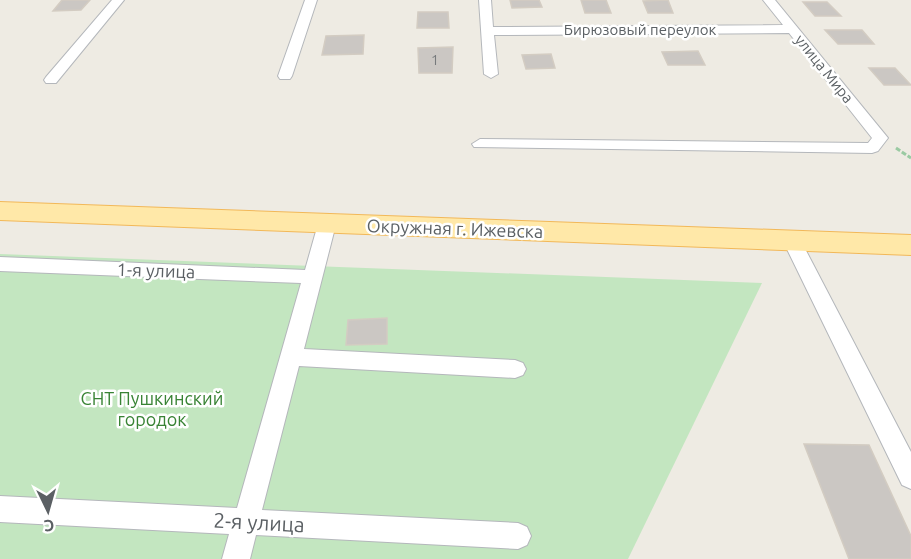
<svg xmlns="http://www.w3.org/2000/svg" width="911" height="559" font-family="Ubuntu,sans-serif">
	<style>
		.green { fill: #c3e6c0 }
		.building { fill: #cbc7c3; stroke: #d3ccc2; stroke-width: 1.5 }
		.lines { fill: none; stroke-linecap: round; stroke-linejoin: round }
		.street-casing { stroke: #b4b7bb; stroke-width: 2 }
		.primary-casing { stroke: #f2b859; stroke-width: 2 }
		.path { stroke: #9acaa2; stroke-width: 3; stroke-dasharray: 5 2; stroke-linecap: butt }
		.street { fill: #fff; fill-rule: evenodd }
		.primary { fill: #ffe8a8; fill-rule: evenodd }
		.labels { text-anchor: middle; stroke-width: 5; stroke-linejoin: round; paint-order: stroke }
		.far-number-label { font-size: 14px; fill: #777a7c }
		.far-street-label { font-size: 15px; fill: #5b6064; stroke: #fff }
		.street-label { font-size: 18px; fill: #5b6064; stroke: #fff }
		.park-label { font-size: 18px; fill: #388334; stroke: #fff }
		.near-street-label { font-size: 21px; fill: #5b6064; stroke: #fff }
	</style>
	<rect width="100%" height="100%" fill="#eeebe3"/>
	<path class="green" d="M 0,254 L 762,283 L 628,559 L 0,559 Z"/>
	<path class="building" d="M 62,0 L 90,0 L 81,10 L 53,11 Z
		M 510,0 L 539,0 L 542,7 L 512,8 Z
		M 581,0 L 606,0 L 611,13 L 585,13 Z
		M 668,0 L 673,13 L 648,13 L 643,1 Z
		M 803,2 L 827,2 L 841,16 L 815,16 Z
		M 418,12 L 448,12 L 449,28 L 417,28 Z
		M 825,30 L 862,30 L 874,44 L 838,44 Z
		M 364,35 L 363,54 L 322,55 L 326,36 Z
		M 453,47 L 452,73 L 419,73 L 418,48 Z
		M 698,51 L 705,65 L 668,65 L 662,52 Z
		M 551,54 L 555,68 L 526,69 L 522,55 Z
		M 869,68 L 895,68 L 911,85 L 884,85 Z
		M 387,318 L 387,344 L 346,345 L 348,320 Z
		M 804,444 L 869,445 L 911,536 L 911,559 L 849,559 Z"/>
	<g class="lines">
		<g class="street-casing">
			<path id="street" d="M 112,0 L 124,0 L 56,83 L 46,83 L 44,80 L 46,77 Z
				M 305,0 L 317,0 L 292,76 L 290,79 L 280,79 L 278,76 Z
				M 479,0 L 491,0 L 493,27 L 783,25 L 763,0 L 775,0 L 888,138 L 878,151 L 872,153 L 474,147 L 472,144 L 480,139 L 868,143 L 872,138 L 789,33 L 494,35 L 498,74 L 491,78 L 484,74 Z
				M 327,218 L 333,220 L 336,224 L 304,349 L 515,360 L 523,363 L 526,369 L 523,375 L 515,378 L 299,366 L 262,510 L 518,523 L 527,527 L 531,536 L 527,545 L 518,549 L 256,535 L 250,559 L 222,559 L 229,534 L 0,522 L 0,496 L 237,508 L 301,283 L 0,271 L 0,257 L 305,270 L 318,224 L 321,220 Z
				M 792,235 L 799,237 L 801,241 L 911,452 L 911,489 L 902,485 L 783,241 L 785,237 Z"/>
		</g>
		<g class="primary-casing">
			<path id="primary" d="M 0,202 L 911,235 L 911,255 L 0,220 Z"/>
		</g>
		<path class="path" d="M 896,148 L 911,158"/>
		<use href="#street" class="street"/>
		<use href="#primary" class="primary"/>
	</g>
	<g class="labels">
		<g class="far-number-label">
			<text x="435" y="65">1</text>
		</g>
		<g class="far-street-label">
			<text x="640" y="35">Бирюзовый переулок</text>
			<text transform="translate(824 69) rotate(51)" y="5">улица Мира</text>
		</g>
		<g class="street-label">
			<text transform="translate(455 229) rotate(2)" y="6">Окружная г. Ижевска</text>
			<text transform="translate(156 271) rotate(2)" y="6">1-я улица</text>
		</g>
		<g class="park-label">
			<text x="152" y="405">СНТ Пушкинский<tspan x="152" dy="21">городок</tspan></text>
		</g>
		<g class="near-street-label">
			<text transform="translate(259 523) rotate(3)" y="7">2-я улица</text>
		</g>
	</g>
	<g transform="translate(48 511) rotate(175)" stroke="#ffffff" stroke-width="4.5" paint-order="stroke">
	<path d="M0-4.5L10 22L0 15L-10 22Z" fill="#5b6064"/>
	<text y="-9" font-size="16" font-weight="bold" text-anchor="middle" fill="#5b6064">С</text>
	</g>
</svg>
